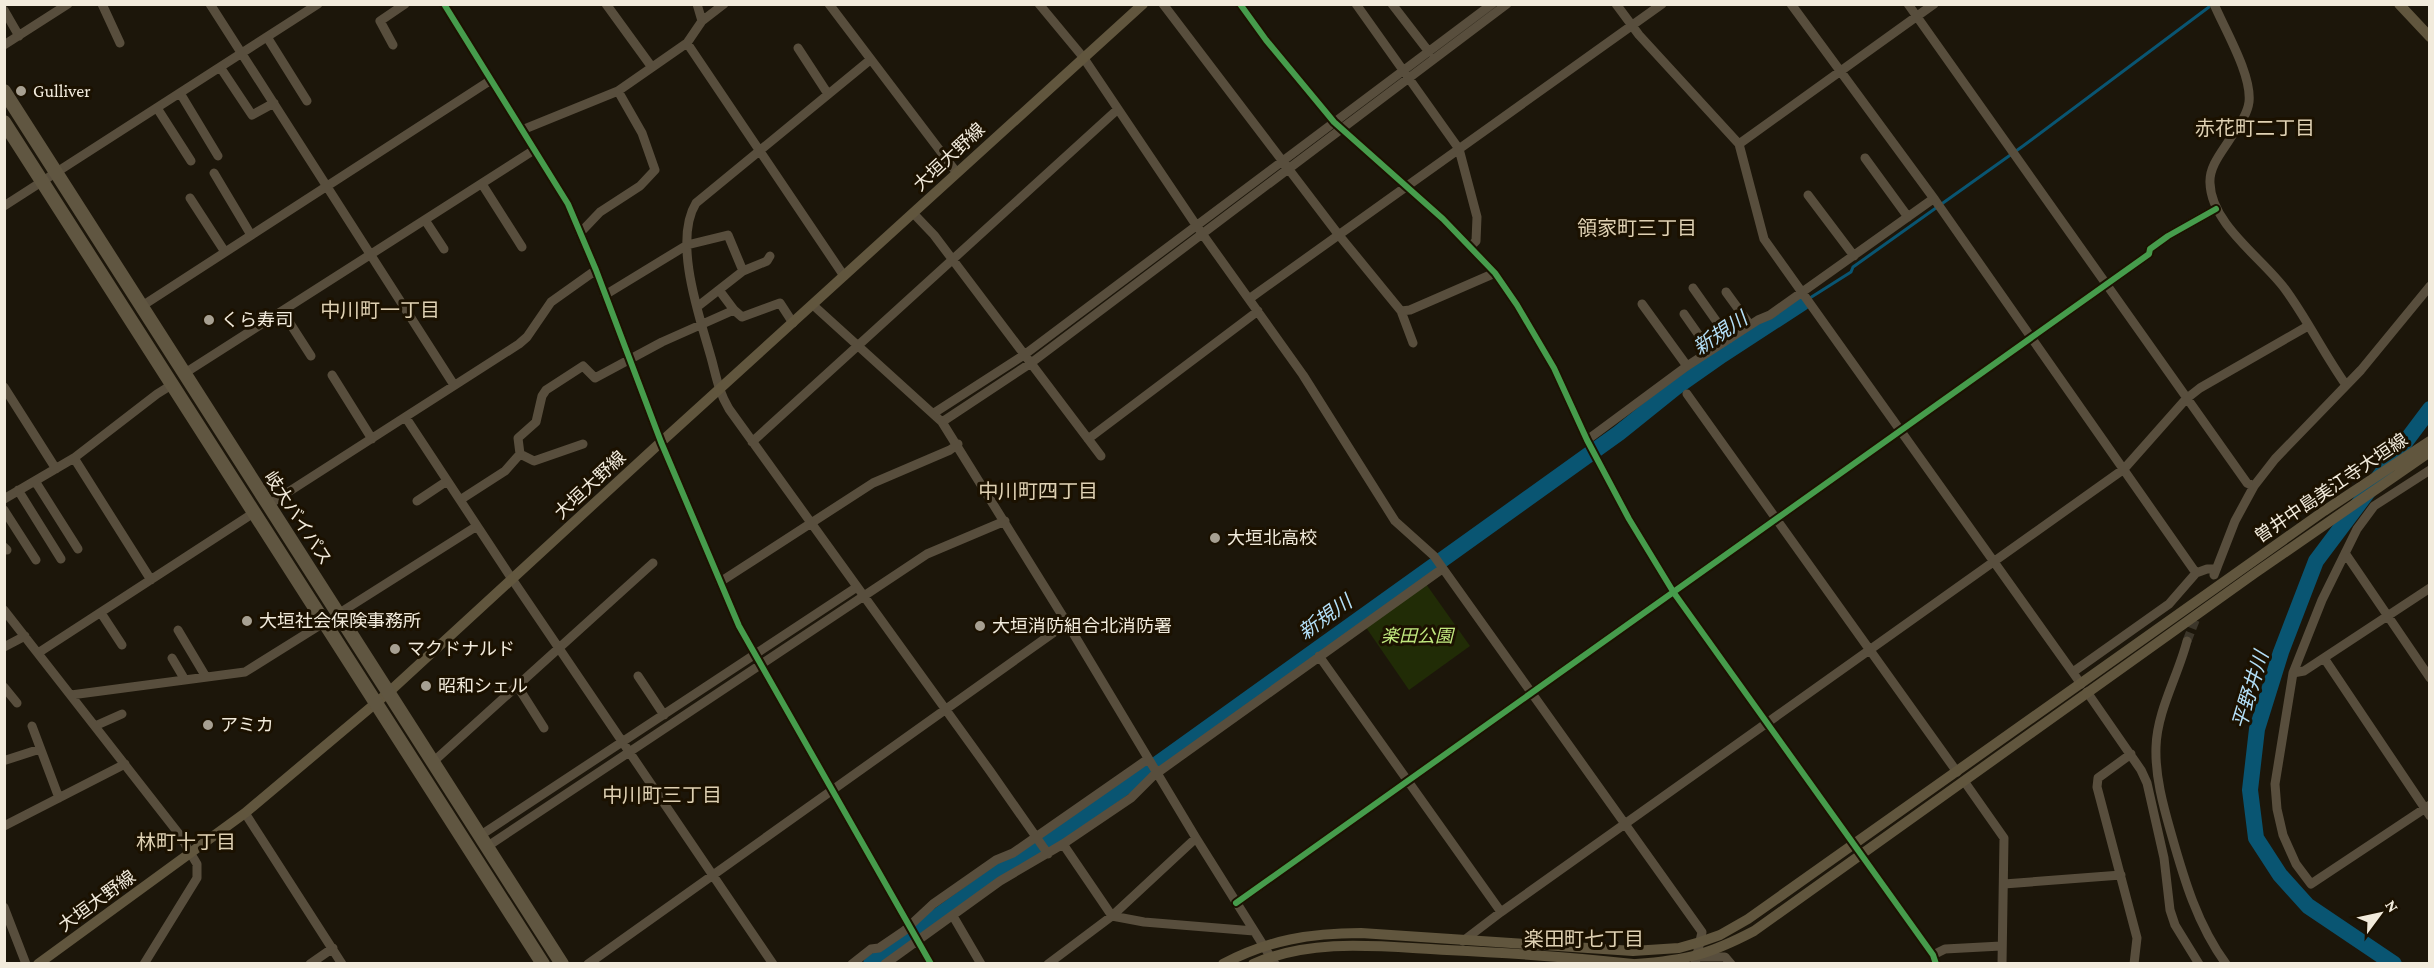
<svg xmlns="http://www.w3.org/2000/svg" width="2434" height="968" font-family="'Crimson Pro','Noto Sans JP',serif">
	<style>
		.green { fill: #212c06 }
		.lines { fill: none; stroke-linecap: round; stroke-linejoin: round }
		.stream { stroke: #095572; stroke-width: 3 }
		.river { stroke: #095572; stroke-width: 16 }
		.minor-tunnel { stroke: #3c362a; stroke-width: 9; stroke-dasharray: 9 4.5; stroke-linecap: butt }
		.minor { stroke: #584e3d; stroke-width: 9 }
		.major { stroke: #61563e; stroke-width: 10 }
		.highway { stroke: #605641; stroke-width: 14 }
		.cycleway-casing { stroke: #1b1100; stroke-width: 10 }
		.cycleway { stroke: #469c4c; stroke-width: 6 }
		.poi-dot { fill: #a7a092; stroke: #1b1100; stroke-width: 2 }
		.labels { text-anchor: middle; stroke-width: 6; stroke-linejoin: round; paint-order: stroke }
		.poi-label { font-size: 18px; fill: #f2ebdc; stroke: #1b1100; text-anchor: start }
		.street-label { font-size: 18px; fill: #f2ebdc; stroke: #1b1100 }
		.park-label { font-size: 18px; font-style: italic; fill: #c1e97f; stroke: #1b1100 }
		.neighbourhood-label { font-size: 20px; fill: #dfd1b3; stroke: #1b1100 }
		.water-label { font-size: 20px; font-style: italic; fill: #b3dff7; stroke: #1b1100 }
	</style>
	<rect width="100%" height="100%" fill="#1c160a"/>
	<path class="green" d="M 1426,584 L 1470,646 L 1409,690 L 1365,626 Z"/>
	<g class="lines">
		<path class="stream" d="M 1802,303 L 1851,272 L 1853,267 L 2023,146 L 2209,7"/>
		<path class="river" d="M 871,964 L 999,872 L 1040,848 L 1619,433 L 1675,388 L 1722,355 L 1802,303
			M 2394,964 L 2308,906 L 2280,875 L 2256,838 L 2250,790 L 2257,729 L 2281,652 L 2316,561 L 2430,409"/>
		<path class="minor-tunnel" d="M 2187,641 L 2198,613"/>
		<path class="minor" d="M 102,4 L 120,43
			M 210,4 L 454,385
			M 444,4 L 568,204 L 596,270 L 661,442 L 739,626 L 931,964
			M 606,4 L 651,66
			M 697,4 L 702,21
			M 829,4 L 957,173
			M 1039,4 L 1083,57 L 1196,225 L 1303,375 L 1395,521 L 1434,556 L 1702,932 L 1695,964
			M 1163,4 L 1338,234 L 1401,311 L 1413,343
			M 1240,4 L 1266,40 L 1334,122 L 1443,219 L 1495,273 L 1517,305 L 1554,368 L 1587,440 L 1629,519 L 1674,593 L 1933,955 L 1936,964
			M 1356,4 L 1459,149 L 1477,217 L 1476,241 L 1471,246
			M 1392,4 L 1429,52
			M 1616,4 L 1639,35 L 1739,144 L 1764,239 L 2081,684
			M 1791,4 L 1935,200 L 2196,573
			M 1908,4 L 2247,483 L 2254,486
			M 2214,4 C 2225,30 2252,75 2249,102 C 2247,117 2235,130 2228,142 C 2220,154 2209,168 2210,183 C 2211,224 2262,258 2285,289 C 2307,319 2324,354 2346,385
			M 4,10 L 19,36
			M 267,37 L 307,101
			M 687,43 L 844,276
			M 4,45 L 68,4
			M 393,45 L 380,21 L 405,4
			M 798,48 L 828,94
			M 870,60 L 696,203 C 672,242 701,321 712,361 C 717,380 719,392 729,409 L 990,771 L 1048,854
			M 220,67 L 252,115 L 274,103
			M 180,93 L 218,156
			M 157,108 L 191,161
			M 522,130 L 618,91 L 687,43 L 702,21 L 724,4
			M 1739,144 L 1934,4
			M 1865,158 L 1908,217
			M 214,173 L 251,235
			M 482,184 L 522,247
			M 1808,195 L 1854,256
			M 190,198 L 225,252
			M 4,206 L 318,4
			M 913,213 L 934,235 L 1101,456
			M 425,220 L 444,249
			M 580,233 L 600,212 L 640,186 L 655,170 L 642,133 L 618,91
			M 743,271 L 767,261 L 770,256
			M 1693,288 L 1729,339
			M 719,290 L 734,310
			M 1726,292 L 1750,325
			M 605,295 L 687,245 L 728,235 L 743,271 L 697,307
			M 1249,299 L 1662,4
			M 1642,304 L 1687,366
			M 813,305 L 942,422 L 1067,623 L 1196,838 L 1275,964
			M 142,306 L 491,80
			M 282,311 L 311,356
			M 1401,311 L 1410,310 L 1495,273
			M 1684,314 L 1710,351
			M 185,373 L 534,150
			M 332,375 L 372,439
			M 4,387 L 56,469
			M 1687,394 L 1957,772
			M 934,413 L 1024,355 L 1492,4
			M 406,418 L 512,579 L 773,964
			M 942,422 L 1031,363 L 1507,4
			M 1088,439 L 1258,311
			M 1587,440 L 1687,366 L 1758,320 L 1770,315 L 1933,199
			M 752,442 L 1118,109
			M 520,454 L 534,461 L 583,444
			M 74,458 L 151,580
			M 2430,470 L 2374,506 L 2357,529 L 2322,600 L 2293,673 L 2275,784 L 2277,809 L 2283,835 L 2296,864 L 2311,884 L 2430,805
			M 35,481 L 78,549
			M 18,490 L 61,559
			M 4,499 L 74,458 L 157,394 L 173,384
			M 460,500 L 505,471 L 520,454 L 518,438 L 536,422 L 542,396 L 546,390 L 583,366 L 595,378 L 662,342 L 734,310 L 742,317 L 780,303 L 793,323
			M 417,501 L 447,481
			M 268,505 L 519,344 L 527,337 L 551,302 L 596,270
			M 4,510 L 36,560
			M 4,547 L 7,550
			M 2345,553 L 2430,678
			M 2214,575 L 2235,521 L 2254,486 L 2275,459 L 2361,370 L 2430,286
			M 720,582 L 873,483 L 950,450 L 958,444
			M 4,610 L 179,834 L 197,864 L 197,878 L 144,964
			M 101,613 L 122,645
			M 338,614 L 477,526
			M 178,630 L 206,677
			M 2187,641 C 2178,676 2157,711 2156,747 C 2155,776 2163,805 2171,833 C 2184,879 2197,924 2226,964
			M 4,647 L 25,636
			M 38,653 L 255,512
			M 1319,656 L 1501,912
			M 172,658 L 185,680
			M 2324,658 L 2430,816
			M 2073,672 L 2169,604 L 2196,573 L 2207,569 L 2216,569
			M 2293,673 L 2304,671 L 2430,588
			M 638,676 L 664,715
			M 4,687 L 17,703
			M 518,687 L 544,728
			M 2087,692 L 2141,770 L 2147,783 L 2164,858 L 2170,910 L 2175,925 L 2199,964
			M 71,695 L 245,672 L 325,622
			M 32,726 L 59,798
			M 95,726 L 122,714
			M 2131,754 L 2098,778 L 2097,787 L 2137,938 L 2134,964
			M 6,760 L 40,749
			M 434,761 L 653,563
			M 1157,773 L 1442,569
			M 1964,781 L 2004,838 L 2002,964
			M 245,813 L 342,964
			M 4,826 L 125,764
			M 481,835 L 857,587
			M 1063,844 L 1112,916 L 1144,922 L 1254,931
			M 488,846 L 927,554 L 1005,521
			M 2004,884 L 2121,875
			M 1236,903 L 2149,254 L 2150,249 L 2168,236 L 2216,209
			M 4,907 L 26,964
			M 953,916 L 981,964
			M 1463,941 L 1501,912 L 2124,469 L 2186,399 L 2200,388 L 2308,326
			M 1933,955 L 1945,949 L 2001,946
			M 1698,957 L 1725,957 L 1731,964
			M 310,964 L 333,948
			M 588,964 L 1067,623
			M 852,964 L 871,949 L 879,948 L 904,931 L 933,904 L 996,860 L 1013,853 L 1036,837 L 1148,759
			M 885,964 L 1000,881 L 1063,844 L 1131,798 L 1157,772
			M 1048,964 L 1112,916 L 1196,838"/>
		<path class="major" d="M 2399,4 L 2430,37
			M 38,964 L 245,813 L 389,692 L 661,442 L 1143,4
			M 1223,964 C 1268,940 1311,933 1361,933 L 1633,951 L 1679,948 L 1700,942 L 1720,935 L 1748,919 L 2324,511 L 2430,441
			M 1253,964 C 1314,937 1383,947 1447,950 C 1509,953 1571,957 1633,964
			M 1636,964 C 1687,960 1708,955 1754,931 L 2255,573 L 2430,452"/>
		<path class="highway" d="M 4,91 L 562,964
			M 4,122 L 543,964"/>
		<g class="cycleway-casing">
			<path id="cycleway" d="M 444,4 L 568,204 L 596,270 L 661,442 L 739,626 L 931,964
				M 1240,4 L 1266,40 L 1334,122 L 1443,219 L 1495,273 L 1517,305 L 1554,368 L 1587,440 L 1629,519 L 1674,593 L 1933,955 L 1936,964
				M 1236,903 L 2149,254 L 2150,249 L 2168,236 L 2216,209"/>
		</g>
		<use href="#cycleway" class="cycleway"/>
	</g>
	<g class="poi-dot">
		<circle cx="21" cy="91" r="6"/>
		<circle cx="209" cy="320" r="6"/>
		<circle cx="1215" cy="538" r="6"/>
		<circle cx="247" cy="621" r="6"/>
		<circle cx="980" cy="626" r="6"/>
		<circle cx="395" cy="649" r="6"/>
		<circle cx="426" cy="686" r="6"/>
		<circle cx="208" cy="725" r="6"/>
	</g>
	<g class="labels">
		<g class="poi-label">
			<text x="33" y="97">Gulliver</text>
			<text x="221" y="326">くら寿司</text>
			<text x="1227" y="544">大垣北高校</text>
			<text x="259" y="627">大垣社会保険事務所</text>
			<text x="992" y="632">大垣消防組合北消防署</text>
			<text x="407" y="655">マクドナルド</text>
			<text x="438" y="692">昭和シェル</text>
			<text x="220" y="731">アミカ</text>
		</g>
		<g class="street-label">
			<text transform="translate(949 157) rotate(-43)" y="6">大垣大野線</text>
			<text transform="translate(590 485) rotate(-43)" y="6">大垣大野線</text>
			<text transform="translate(2331 488) rotate(-34)" y="6">曽井中島美江寺大垣線</text>
			<text transform="translate(298 518) rotate(57)" y="6">岐大バイパス</text>
			<text transform="translate(97 901) rotate(-36)" y="6">大垣大野線</text>
		</g>
		<g class="park-label">
			<text x="1417" y="642">楽田公園</text>
		</g>
		<g class="neighbourhood-label">
			<text x="2255" y="135">赤花町二丁目</text>
			<text x="1637" y="235">領家町三丁目</text>
			<text x="380" y="317">中川町一丁目</text>
			<text x="1038" y="498">中川町四丁目</text>
			<text x="662" y="802">中川町三丁目</text>
			<text x="186" y="849">林町十丁目</text>
			<text x="1584" y="946">楽田町七丁目</text>
		</g>
		<g class="water-label">
			<text transform="translate(1720 333) rotate(-34)" y="7">新規川</text>
			<text transform="translate(1325 617) rotate(-36)" y="7">新規川</text>
			<text transform="translate(2250 690) rotate(-73)" y="7">平野井川</text>
		</g>
	</g>
	<rect width="2434" height="968" fill="none" stroke="#f2ebdc" stroke-width="12"/>
	<g transform="translate(2380 914) rotate(57)" stroke="#1b1100" stroke-width="4.5" paint-order="stroke">
	<path d="M0-4.5L10 22L0 15L-10 22Z" fill="#f2ebdc"/>
	<text y="-9" font-size="16" font-weight="bold" text-anchor="middle" fill="#f2ebdc">N</text>
	</g>
</svg>
